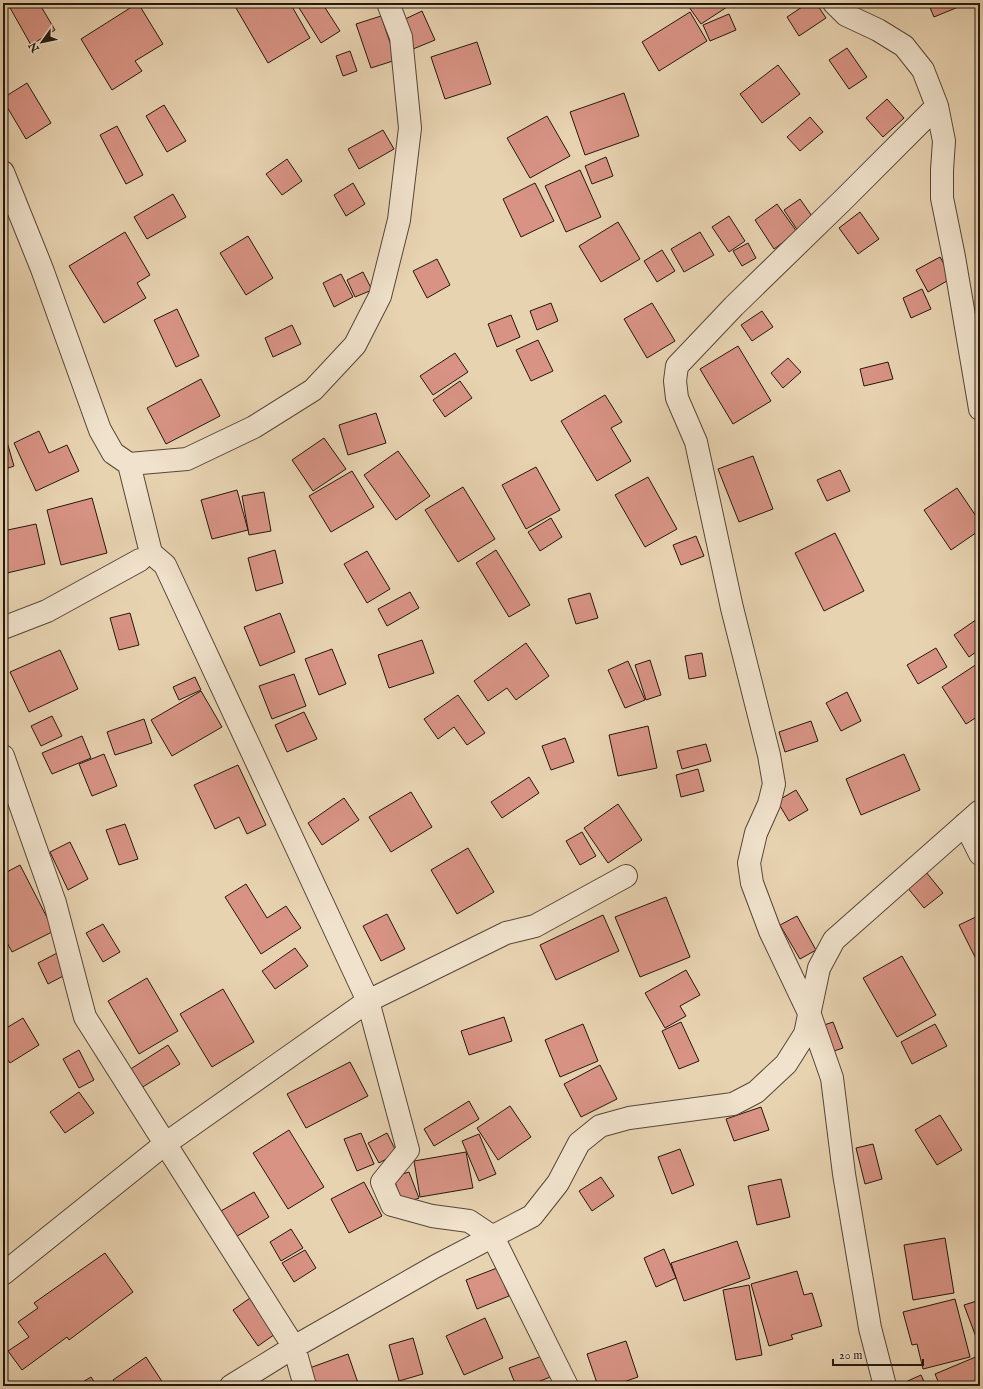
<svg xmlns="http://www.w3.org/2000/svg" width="983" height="1389" font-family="'IM FELL English',serif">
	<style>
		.building { fill: #d89384; stroke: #25180f }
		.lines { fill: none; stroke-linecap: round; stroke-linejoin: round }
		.street-casing { stroke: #564738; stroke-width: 24 }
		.street { stroke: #f0e2cc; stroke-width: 22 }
	</style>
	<rect width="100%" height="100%" fill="#e8d3b1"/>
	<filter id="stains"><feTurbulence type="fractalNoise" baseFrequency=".005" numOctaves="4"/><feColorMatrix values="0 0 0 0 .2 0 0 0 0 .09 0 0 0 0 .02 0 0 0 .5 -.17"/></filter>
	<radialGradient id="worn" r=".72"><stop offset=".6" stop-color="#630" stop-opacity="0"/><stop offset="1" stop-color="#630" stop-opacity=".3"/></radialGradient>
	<path class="building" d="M 15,3 L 39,3 L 55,30 L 31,45 L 9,6 Z
		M 138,3 L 163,44 L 135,61 L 142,71 L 112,90 L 81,39 Z
		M 245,3 L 290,3 L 310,38 L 268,63 L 236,8 Z
		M 296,3 L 322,3 L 340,31 L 321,43 Z
		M 695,3 L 728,3 L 730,5 L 701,24 L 689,7 Z
		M 808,3 L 816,3 L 826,18 L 799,36 L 787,17 Z
		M 928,3 L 968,3 L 934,17 Z
		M 422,11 L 435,40 L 413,49 L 401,21 Z
		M 690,12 L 707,41 L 659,71 L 642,42 Z
		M 729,14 L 736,30 L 710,41 L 703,25 Z
		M 381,16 L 396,60 L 371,68 L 356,24 Z
		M 477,42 L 491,84 L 445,99 L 431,57 Z
		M 847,48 L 867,77 L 849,89 L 829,60 Z
		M 350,51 L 357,71 L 343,76 L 336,56 Z
		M 778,65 L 800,94 L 762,123 L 740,94 Z
		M 27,83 L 51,123 L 26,139 L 3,100 L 3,98 Z
		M 624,93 L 639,136 L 585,155 L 570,112 Z
		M 887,99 L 904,118 L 883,137 L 866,118 Z
		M 164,105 L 186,141 L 167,152 L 146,116 Z
		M 547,116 L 570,156 L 530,178 L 507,138 Z
		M 810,117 L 823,132 L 800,151 L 787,137 Z
		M 117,126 L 143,175 L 126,184 L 100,135 Z
		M 383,130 L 394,149 L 359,169 L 348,149 Z
		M 606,157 L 613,176 L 592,184 L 585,166 Z
		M 287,159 L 302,181 L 282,195 L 266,174 Z
		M 580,170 L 601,217 L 566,232 L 545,186 Z
		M 353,183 L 365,204 L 346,216 L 334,195 Z
		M 535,183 L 554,221 L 521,237 L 503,199 Z
		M 173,194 L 186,217 L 147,239 L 134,217 Z
		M 800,199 L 814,219 L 798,231 L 784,210 Z
		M 777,204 L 797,232 L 774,249 L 755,220 Z
		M 860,212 L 879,239 L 858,254 L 839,228 Z
		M 729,216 L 745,241 L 729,252 L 712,227 Z
		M 618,222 L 640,259 L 601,282 L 579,246 Z
		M 125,232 L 150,275 L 137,283 L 146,298 L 104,323 L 69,266 Z
		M 700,232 L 714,255 L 684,272 L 671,249 Z
		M 248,236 L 273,278 L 246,295 L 220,253 Z
		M 748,243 L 756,258 L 742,266 L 733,251 Z
		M 662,250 L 675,271 L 657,282 L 644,261 Z
		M 940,257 L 952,278 L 928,292 L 916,270 Z
		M 437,259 L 450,285 L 427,298 L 413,271 Z
		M 363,272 L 372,290 L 355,297 L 347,280 Z
		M 341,274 L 353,297 L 334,307 L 323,283 Z
		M 922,289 L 931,309 L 911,318 L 903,298 Z
		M 551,303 L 558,321 L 537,330 L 530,311 Z
		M 652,303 L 675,341 L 647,358 L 624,319 Z
		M 177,309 L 199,356 L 176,367 L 154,320 Z
		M 762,311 L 773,327 L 752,341 L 741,325 Z
		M 511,315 L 520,337 L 497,347 L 488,324 Z
		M 292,325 L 301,344 L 273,357 L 265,338 Z
		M 538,340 L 553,371 L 531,381 L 516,350 Z
		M 738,346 L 771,401 L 733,424 L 700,369 Z
		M 455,353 L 468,372 L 433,395 L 420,376 Z
		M 788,358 L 801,372 L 783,388 L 771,373 Z
		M 888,362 L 893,379 L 864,386 L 860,369 Z
		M 201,379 L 220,416 L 166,444 L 147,408 Z
		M 460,381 L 472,398 L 445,417 L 433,400 Z
		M 605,395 L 622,422 L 611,428 L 631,461 L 597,481 L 561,421 Z
		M 376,413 L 386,443 L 348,455 L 339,425 Z
		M 39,431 L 49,453 L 67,445 L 79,471 L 36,491 L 14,443 Z
		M 324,438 L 346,469 L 313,491 L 292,460 Z
		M 7,442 L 14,466 L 3,470 L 3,444 Z
		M 398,451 L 430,496 L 396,520 L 364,475 Z
		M 753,456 L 773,509 L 739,522 L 718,469 Z
		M 536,467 L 560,510 L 526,529 L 502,485 Z
		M 840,470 L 850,491 L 827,501 L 817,480 Z
		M 352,471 L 374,507 L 331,532 L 309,496 Z
		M 648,477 L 677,529 L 645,547 L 615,495 Z
		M 463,487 L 495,539 L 458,562 L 425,510 Z
		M 957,488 L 980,522 L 980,530 L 951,550 L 924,510 Z
		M 237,490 L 248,530 L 212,539 L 201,500 Z
		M 264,492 L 271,531 L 249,535 L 242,496 Z
		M 92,498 L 107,553 L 61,565 L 47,510 Z
		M 551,518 L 562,537 L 540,551 L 528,532 Z
		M 36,524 L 45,564 L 3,574 L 3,531 Z
		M 835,533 L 864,591 L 824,611 L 795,553 Z
		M 696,536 L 704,556 L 681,565 L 673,545 Z
		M 275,550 L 283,583 L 256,591 L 248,558 Z
		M 496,550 L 530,605 L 509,617 L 476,563 Z
		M 367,551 L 390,589 L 367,603 L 344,564 Z
		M 410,592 L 419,608 L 387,626 L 378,609 Z
		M 590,593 L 598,618 L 576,624 L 568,599 Z
		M 130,613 L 139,645 L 119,650 L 110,618 Z
		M 280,613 L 295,652 L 260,666 L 244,627 Z
		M 980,617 L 980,649 L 969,657 L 954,635 Z
		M 422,640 L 434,673 L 389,688 L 378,655 Z
		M 526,643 L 549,676 L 516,700 L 507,688 L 488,701 L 474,681 Z
		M 936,648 L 947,667 L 918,684 L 907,665 Z
		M 332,649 L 346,684 L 319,695 L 305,659 Z
		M 60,650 L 78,689 L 29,712 L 10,672 Z
		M 702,653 L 706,676 L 689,679 L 685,656 Z
		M 650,660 L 661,695 L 646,700 L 635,665 Z
		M 628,661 L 645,700 L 625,708 L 608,670 Z
		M 980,662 L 980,715 L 966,724 L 942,687 Z
		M 294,674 L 306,706 L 272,719 L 259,686 Z
		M 195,677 L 201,690 L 179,700 L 173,687 Z
		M 201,691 L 222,727 L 172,756 L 151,720 Z
		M 847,692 L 861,721 L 841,731 L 826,703 Z
		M 458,695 L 485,733 L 467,745 L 454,727 L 438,739 L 424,719 Z
		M 304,712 L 317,739 L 287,752 L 275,725 Z
		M 52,716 L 62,736 L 41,746 L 31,726 Z
		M 144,719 L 152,743 L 115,755 L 107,732 Z
		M 811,721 L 818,741 L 785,752 L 779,732 Z
		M 648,726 L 657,768 L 618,776 L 609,735 Z
		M 82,736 L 91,758 L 52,774 L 42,753 Z
		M 565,738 L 574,762 L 551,770 L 542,746 Z
		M 706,744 L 711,761 L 682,769 L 677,751 Z
		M 104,754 L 117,786 L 92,796 L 79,764 Z
		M 904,754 L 920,790 L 861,815 L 846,779 Z
		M 238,765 L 266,825 L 247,834 L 239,817 L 215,829 L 194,785 Z
		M 698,769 L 704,791 L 681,797 L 676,775 Z
		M 529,777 L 539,793 L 502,818 L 491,802 Z
		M 796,790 L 808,810 L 789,821 L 777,801 Z
		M 411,792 L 432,827 L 391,852 L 369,817 Z
		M 344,798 L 359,820 L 322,845 L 308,823 Z
		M 618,804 L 642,840 L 608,863 L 584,828 Z
		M 125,824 L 138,859 L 119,865 L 106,830 Z
		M 582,832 L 596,856 L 580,865 L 566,841 Z
		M 70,842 L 88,879 L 68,890 L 50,852 Z
		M 468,848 L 494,892 L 457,914 L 431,870 Z
		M 20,865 L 54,931 L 12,952 L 3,935 L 3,874 Z
		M 926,872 L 943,893 L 924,908 L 907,887 Z
		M 246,884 L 267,918 L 286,906 L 301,928 L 261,954 L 225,897 Z
		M 666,897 L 690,957 L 640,977 L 615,917 Z
		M 387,914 L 405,949 L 381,961 L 363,926 Z
		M 603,915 L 619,951 L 556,980 L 540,945 Z
		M 980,915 L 980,964 L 979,965 L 959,925 Z
		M 797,916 L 816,950 L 800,959 L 780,925 Z
		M 103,924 L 120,952 L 103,962 L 86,933 Z
		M 295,948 L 308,966 L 275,989 L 262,971 Z
		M 59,952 L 69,973 L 48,984 L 38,963 Z
		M 902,956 L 936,1015 L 897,1037 L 863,978 Z
		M 686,970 L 700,995 L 680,1006 L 686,1016 L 665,1028 L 645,993 Z
		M 147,978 L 178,1031 L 139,1054 L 108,1001 Z
		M 223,989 L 254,1042 L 212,1067 L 180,1014 Z
		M 504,1017 L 512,1041 L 469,1055 L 461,1031 Z
		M 23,1018 L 39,1045 L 10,1063 L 3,1053 L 3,1030 Z
		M 681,1022 L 699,1061 L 679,1069 L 662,1031 Z
		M 833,1022 L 843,1048 L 828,1053 L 818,1027 Z
		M 583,1024 L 598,1061 L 560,1077 L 545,1040 Z
		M 935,1024 L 947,1046 L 912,1064 L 901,1042 Z
		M 168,1045 L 180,1064 L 141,1088 L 129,1070 Z
		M 79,1050 L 94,1080 L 79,1088 L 63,1059 Z
		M 350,1062 L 368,1096 L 306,1128 L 287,1094 Z
		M 600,1065 L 617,1099 L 581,1117 L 564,1084 Z
		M 79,1092 L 94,1113 L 65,1133 L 50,1112 Z
		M 469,1101 L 479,1119 L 434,1146 L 424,1129 Z
		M 510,1106 L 531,1137 L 498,1160 L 477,1128 Z
		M 761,1107 L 769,1130 L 734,1141 L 726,1119 Z
		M 940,1115 L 962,1150 L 937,1165 L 915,1130 Z
		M 289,1130 L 324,1187 L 288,1209 L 253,1153 Z
		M 361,1133 L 374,1164 L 357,1171 L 344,1139 Z
		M 387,1133 L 397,1153 L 379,1163 L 368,1143 Z
		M 479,1134 L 496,1174 L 479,1181 L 462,1141 Z
		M 873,1144 L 882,1179 L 865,1184 L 856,1148 Z
		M 680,1149 L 694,1185 L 672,1194 L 658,1157 Z
		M 466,1152 L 473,1188 L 420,1197 L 414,1161 Z
		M 409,1172 L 419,1198 L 403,1204 L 393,1177 Z
		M 601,1177 L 614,1196 L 592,1211 L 579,1191 Z
		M 781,1179 L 790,1217 L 757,1225 L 748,1186 Z
		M 364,1182 L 382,1216 L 349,1233 L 331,1199 Z
		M 254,1192 L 269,1217 L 229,1241 L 214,1215 Z
		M 291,1229 L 303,1248 L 281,1261 L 270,1242 Z
		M 945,1238 L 954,1293 L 913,1300 L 904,1245 Z
		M 737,1241 L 750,1278 L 684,1301 L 671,1263 Z
		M 664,1249 L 676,1278 L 656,1287 L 644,1258 Z
		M 305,1250 L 316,1268 L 294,1282 L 282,1263 Z
		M 105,1253 L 133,1292 L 69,1340 L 67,1337 L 22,1370 L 8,1351 L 29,1337 L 18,1322 L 38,1308 L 34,1303 Z
		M 497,1268 L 509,1296 L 477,1309 L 466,1280 Z
		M 797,1271 L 804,1295 L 812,1293 L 822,1326 L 791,1335 L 793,1339 L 769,1346 L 751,1284 Z
		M 749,1285 L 762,1355 L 736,1360 L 723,1290 Z
		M 253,1296 L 278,1332 L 258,1346 L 233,1310 Z
		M 955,1299 L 970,1357 L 923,1369 L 917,1344 L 912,1345 L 903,1312 Z
		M 980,1300 L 980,1344 L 979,1345 L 964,1305 Z
		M 485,1318 L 503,1358 L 464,1375 L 446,1336 Z
		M 413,1338 L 423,1374 L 399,1381 L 389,1345 Z
		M 626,1341 L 638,1377 L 612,1386 L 598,1386 L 587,1354 Z
		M 348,1354 L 359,1386 L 310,1386 L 304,1370 Z
		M 545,1355 L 553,1376 L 527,1386 L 516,1386 L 509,1368 Z
		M 978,1356 L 980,1362 L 980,1386 L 940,1386 L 935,1374 Z
		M 146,1357 L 165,1386 L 117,1386 L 113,1380 Z
		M 921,1375 L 926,1386 L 902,1386 L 901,1384 Z
		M 91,1377 L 97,1386 L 76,1386 Z"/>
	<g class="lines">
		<g class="street-casing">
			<path id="street" d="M 834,3 L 846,15 L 878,30 L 904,46 L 923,70 L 937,106 L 944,141 L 942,170 L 942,198 L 954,257 L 980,409
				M 3,172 L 42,269 L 100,430 L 113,453 L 129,464 L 187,459 L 254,427 L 313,390 L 355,345 L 380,296 L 399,220 L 410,128 L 401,37 L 388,3
				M 129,464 L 151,553 L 165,565 L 368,1001 L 408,1150 L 382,1182 L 392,1205 L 432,1216 L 469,1221 L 493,1237 L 567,1386
				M 3,628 L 47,611 L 140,560
				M 3,756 L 55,903 L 85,1017 L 294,1347 L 305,1386
				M 965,824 L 980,854
				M 3,1274 L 165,1144 L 368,1001 L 506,933 L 535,926 L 626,876
				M 231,1386 L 294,1347 L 436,1266 L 532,1216 L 558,1183 L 579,1143 L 600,1126 L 629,1118 L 733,1104 L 756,1092 L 786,1064 L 805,1034 L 819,968 L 834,940 L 980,811
				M 885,1386 L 870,1328 L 844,1174 L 832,1078 L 810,1015 L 770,931 L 752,883 L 749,863 L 756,833 L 769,804 L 774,784 L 769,755 L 732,608 L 696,442 L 677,398 L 675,381 L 677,366 L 734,306 L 843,200 L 937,106"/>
		</g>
		<use href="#street" class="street"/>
	</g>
	<rect width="983" height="1389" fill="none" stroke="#e8d3b1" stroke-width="16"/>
	<rect x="4" y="4" width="975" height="1381" fill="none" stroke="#25180f" stroke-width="2"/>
	<rect x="8" y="8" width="967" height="1373" fill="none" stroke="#25180f"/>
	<g transform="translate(42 42) rotate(237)" stroke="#f0e2cc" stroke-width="3" paint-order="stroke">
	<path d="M0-3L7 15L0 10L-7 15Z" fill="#25180f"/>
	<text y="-6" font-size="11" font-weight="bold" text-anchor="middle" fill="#25180f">N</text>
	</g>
	<path d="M833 1359v6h90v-6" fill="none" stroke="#25180f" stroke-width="2"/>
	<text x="839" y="1359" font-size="12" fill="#25180f" stroke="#f0e2cc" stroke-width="3" paint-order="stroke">20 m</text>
	<rect width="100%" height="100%" filter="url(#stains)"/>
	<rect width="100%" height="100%" fill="url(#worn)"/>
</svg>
